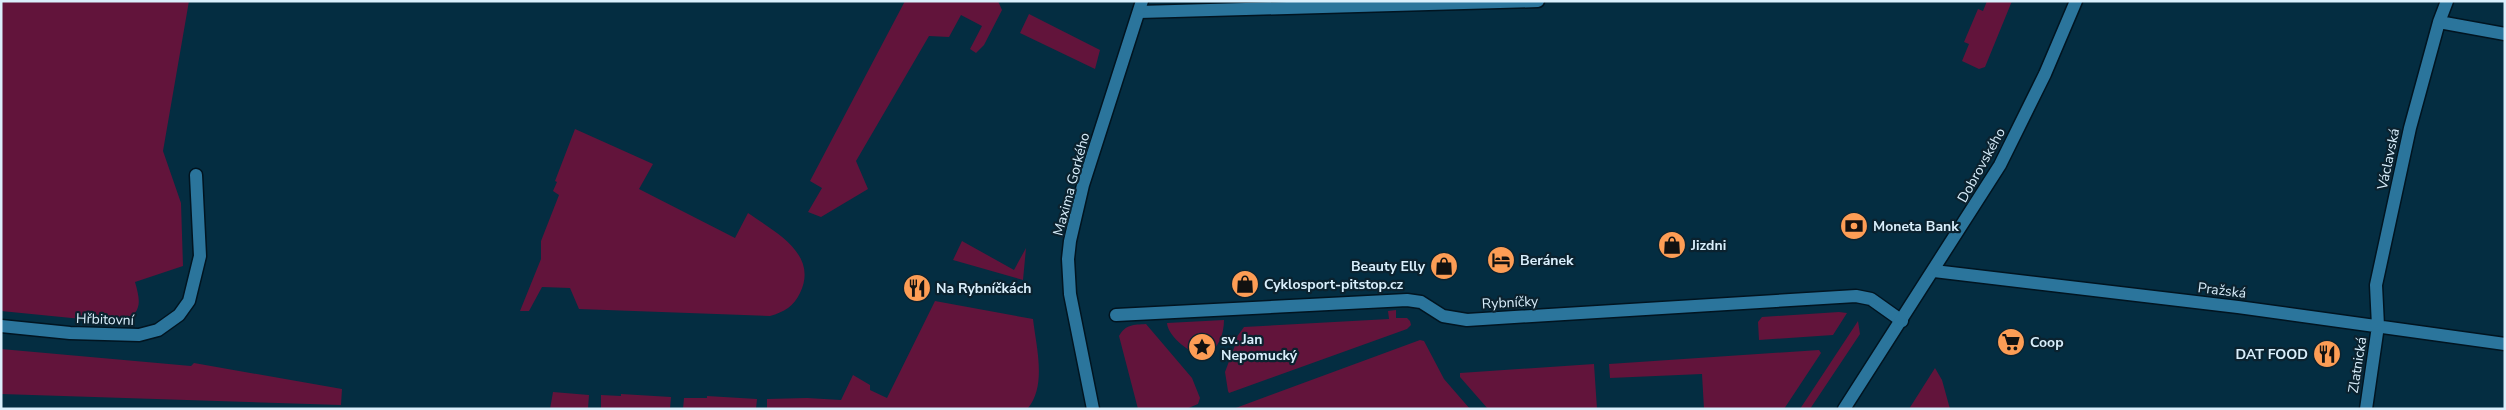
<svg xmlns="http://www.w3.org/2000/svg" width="2506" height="410" font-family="'Nunito Sans',sans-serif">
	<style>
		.green { fill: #62143b }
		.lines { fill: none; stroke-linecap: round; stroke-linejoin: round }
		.minor-casing { stroke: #011420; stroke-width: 15 }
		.tertiary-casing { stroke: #011420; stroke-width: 15 }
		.secondary-casing { stroke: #011420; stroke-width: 15 }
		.minor { stroke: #2b759c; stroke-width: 12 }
		.tertiary { stroke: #2b759c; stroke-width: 12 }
		.secondary { stroke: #2b759c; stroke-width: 12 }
		.labels { text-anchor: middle; stroke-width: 4.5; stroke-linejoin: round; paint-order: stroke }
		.street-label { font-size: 14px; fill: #daeffc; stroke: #0b222f }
		.poi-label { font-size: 14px; font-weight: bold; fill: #daeffc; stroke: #0b222f; text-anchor: start }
	</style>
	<rect width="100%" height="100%" fill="#042d41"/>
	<path class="green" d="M 1,1 L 189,1 L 163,151 L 181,203 L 183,266 L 135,282 C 141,303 142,312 122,323 L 1,311 Z
		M 905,1 L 998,1 L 1002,10 L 984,45 L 976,53 L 970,49 L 982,26 L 961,15 L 949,37 L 929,36 L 856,161 L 868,189 L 821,217 L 808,212 L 822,188 L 810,181 Z
		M 1987,1 L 2012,1 L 1985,67 L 1979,69 L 1962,61 L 1969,44 L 1964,42 L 1978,9 L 1983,11 Z
		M 1029,14 L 1100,50 L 1095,69 L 1020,33 Z
		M 575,129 L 653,164 L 639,189 L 735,238 L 748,213 C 775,232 819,254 800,293 C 794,306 784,312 770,316 L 579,309 L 570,288 L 542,287 L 529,311 L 520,311 L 541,259 L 541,241 L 559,195 L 553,191 L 557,182 L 555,181 Z
		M 962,241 L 1014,270 L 1026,248 L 1023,280 L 953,260 Z
		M 935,301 L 1033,319 C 1036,346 1047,385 1028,408 L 767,409 L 767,399 L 807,398 L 841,400 L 853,375 L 870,385 L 870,390 L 887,398 Z
		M 1396,310 L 1396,318 L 1407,318 L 1410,321 L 1411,325 L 1407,329 L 1229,393 L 1228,391 L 1225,372 L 1237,340 L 1236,338 L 1244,327 L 1389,319 L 1388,311 Z
		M 1839,312 L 1847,313 L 1833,335 L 1759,340 L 1758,322 L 1762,317 Z
		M 1224,320 C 1224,335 1218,349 1205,357 C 1192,355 1168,337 1167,323 Z
		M 1858,321 L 1860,334 L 1810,409 L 1800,409 Z
		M 1146,324 L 1192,378 L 1200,398 L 1198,404 L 1186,409 L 1138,409 L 1119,336 C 1126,324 1133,325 1146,324 Z
		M 1420,340 L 1424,341 L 1444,379 L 1470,409 L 1233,409 Z
		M 1,349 L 191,366 L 194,363 L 342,389 L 341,405 L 1,394 Z
		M 1819,350 L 1821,353 L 1784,409 L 1704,409 L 1702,374 L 1610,378 L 1609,364 Z
		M 1594,364 L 1597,409 L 1488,409 L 1460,377 L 1460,373 Z
		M 1935,368 L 1942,380 L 1950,409 L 1909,409 Z
		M 553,392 L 589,395 L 588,409 L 550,409 Z
		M 621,394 L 671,397 L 670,409 L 601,409 L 601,395 L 621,396 Z
		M 707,396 L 757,399 L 756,409 L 683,409 L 684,398 L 707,398 Z"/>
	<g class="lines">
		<g class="minor-casing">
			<path id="minor" d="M 1139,12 L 1538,1
				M 2439,22 L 2505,34
				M 1934,271 L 2238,307 L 2505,344
				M 1116,315 L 1407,300 L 1421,302 L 1443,316 L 1467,320 L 1856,296 L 1871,299 L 1902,321
				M 1,326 L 70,333 L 139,335 L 158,330 L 179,315 L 189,301 L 200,256 L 196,175
				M 2366,409 L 2378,326 L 2376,285 L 2410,128 L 2439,22 L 2447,1"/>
		</g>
		<g class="tertiary-casing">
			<path id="tertiary" d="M 1093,409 L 1070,294 L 1068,259 L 1070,241 L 1083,185 L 1142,1"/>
		</g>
		<g class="secondary-casing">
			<path id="secondary" d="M 1844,409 L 2000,165 L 2045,74 L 2076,1"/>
		</g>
		<use href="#minor" class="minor"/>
		<use href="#tertiary" class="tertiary"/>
		<use href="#secondary" class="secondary"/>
	</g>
	<defs>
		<g id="bank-disc" transform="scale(1.4375)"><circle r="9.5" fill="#fd9d55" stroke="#0b222f"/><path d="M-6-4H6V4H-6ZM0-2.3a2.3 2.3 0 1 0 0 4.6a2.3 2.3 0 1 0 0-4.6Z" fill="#111"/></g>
		<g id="shop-disc" transform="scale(1.4375)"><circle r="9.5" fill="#fd9d55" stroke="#0b222f"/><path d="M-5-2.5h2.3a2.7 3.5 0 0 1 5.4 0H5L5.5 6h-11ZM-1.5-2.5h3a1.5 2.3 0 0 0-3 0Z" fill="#111"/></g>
		<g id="hotel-disc" transform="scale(1.4375)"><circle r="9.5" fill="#fd9d55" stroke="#0b222f"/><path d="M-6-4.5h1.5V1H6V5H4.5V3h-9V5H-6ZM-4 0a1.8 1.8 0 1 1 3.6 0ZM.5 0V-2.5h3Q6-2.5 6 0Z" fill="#111"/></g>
		<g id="restaurant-disc" transform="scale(1.4375)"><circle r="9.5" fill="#fd9d55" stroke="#0b222f"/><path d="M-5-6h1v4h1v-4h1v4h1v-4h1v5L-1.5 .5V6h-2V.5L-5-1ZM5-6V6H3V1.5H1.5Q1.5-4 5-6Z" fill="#111"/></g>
		<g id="supermarket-disc" transform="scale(1.4375)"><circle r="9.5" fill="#fd9d55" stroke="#0b222f"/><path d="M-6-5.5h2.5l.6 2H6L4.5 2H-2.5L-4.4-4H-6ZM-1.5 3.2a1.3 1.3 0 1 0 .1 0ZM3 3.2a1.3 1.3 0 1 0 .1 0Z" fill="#111"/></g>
		<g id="sight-disc" transform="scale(1.4375)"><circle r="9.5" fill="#fd9d55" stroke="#0b222f"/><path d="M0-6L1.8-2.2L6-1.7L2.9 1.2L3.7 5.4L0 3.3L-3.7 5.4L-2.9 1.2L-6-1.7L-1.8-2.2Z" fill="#111"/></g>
	</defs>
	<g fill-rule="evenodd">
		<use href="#bank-disc" x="1854" y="226"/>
		<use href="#shop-disc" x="1672" y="245"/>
		<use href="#hotel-disc" x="1501" y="260"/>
		<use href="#shop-disc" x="1444" y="266"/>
		<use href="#shop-disc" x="1245" y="284"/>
		<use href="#restaurant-disc" x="917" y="288"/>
		<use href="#supermarket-disc" x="2011" y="342"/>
		<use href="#sight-disc" x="1202" y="347"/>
		<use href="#restaurant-disc" x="2327" y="354"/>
	</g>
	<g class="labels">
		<g class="street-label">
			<text transform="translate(2388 159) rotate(-78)" y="5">Václavská</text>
			<text transform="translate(1981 165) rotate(-61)" y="5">Dobrovského</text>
			<text transform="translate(1071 184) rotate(-75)" y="5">Maxima Gorkého</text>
			<text transform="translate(2222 290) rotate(7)" y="5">Pražská</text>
			<text transform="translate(1510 302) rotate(-3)" y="5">Rybníčky</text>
			<text transform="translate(105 319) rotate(2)" y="5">Hřbitovní</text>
			<text transform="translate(2357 365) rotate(-81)" y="5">Zlatnická</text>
		</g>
		<g class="poi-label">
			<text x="1873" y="231">Moneta Bank</text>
			<text x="1691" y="250">Jizdni</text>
			<text x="1520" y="265">Beránek</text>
			<text x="1425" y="271" text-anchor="end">Beauty Elly</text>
			<text x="1264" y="289">Cyklosport-pitstop.cz</text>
			<text x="936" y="293">Na Rybníčkách</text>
			<text x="1221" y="344">sv. Jan<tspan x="1221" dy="16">Nepomucký</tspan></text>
			<text x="2030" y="347">Coop</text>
			<text x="2308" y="359" text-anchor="end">DAT FOOD</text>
		</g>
	</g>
	<rect width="2506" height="410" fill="none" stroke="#daeffc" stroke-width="5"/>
</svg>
